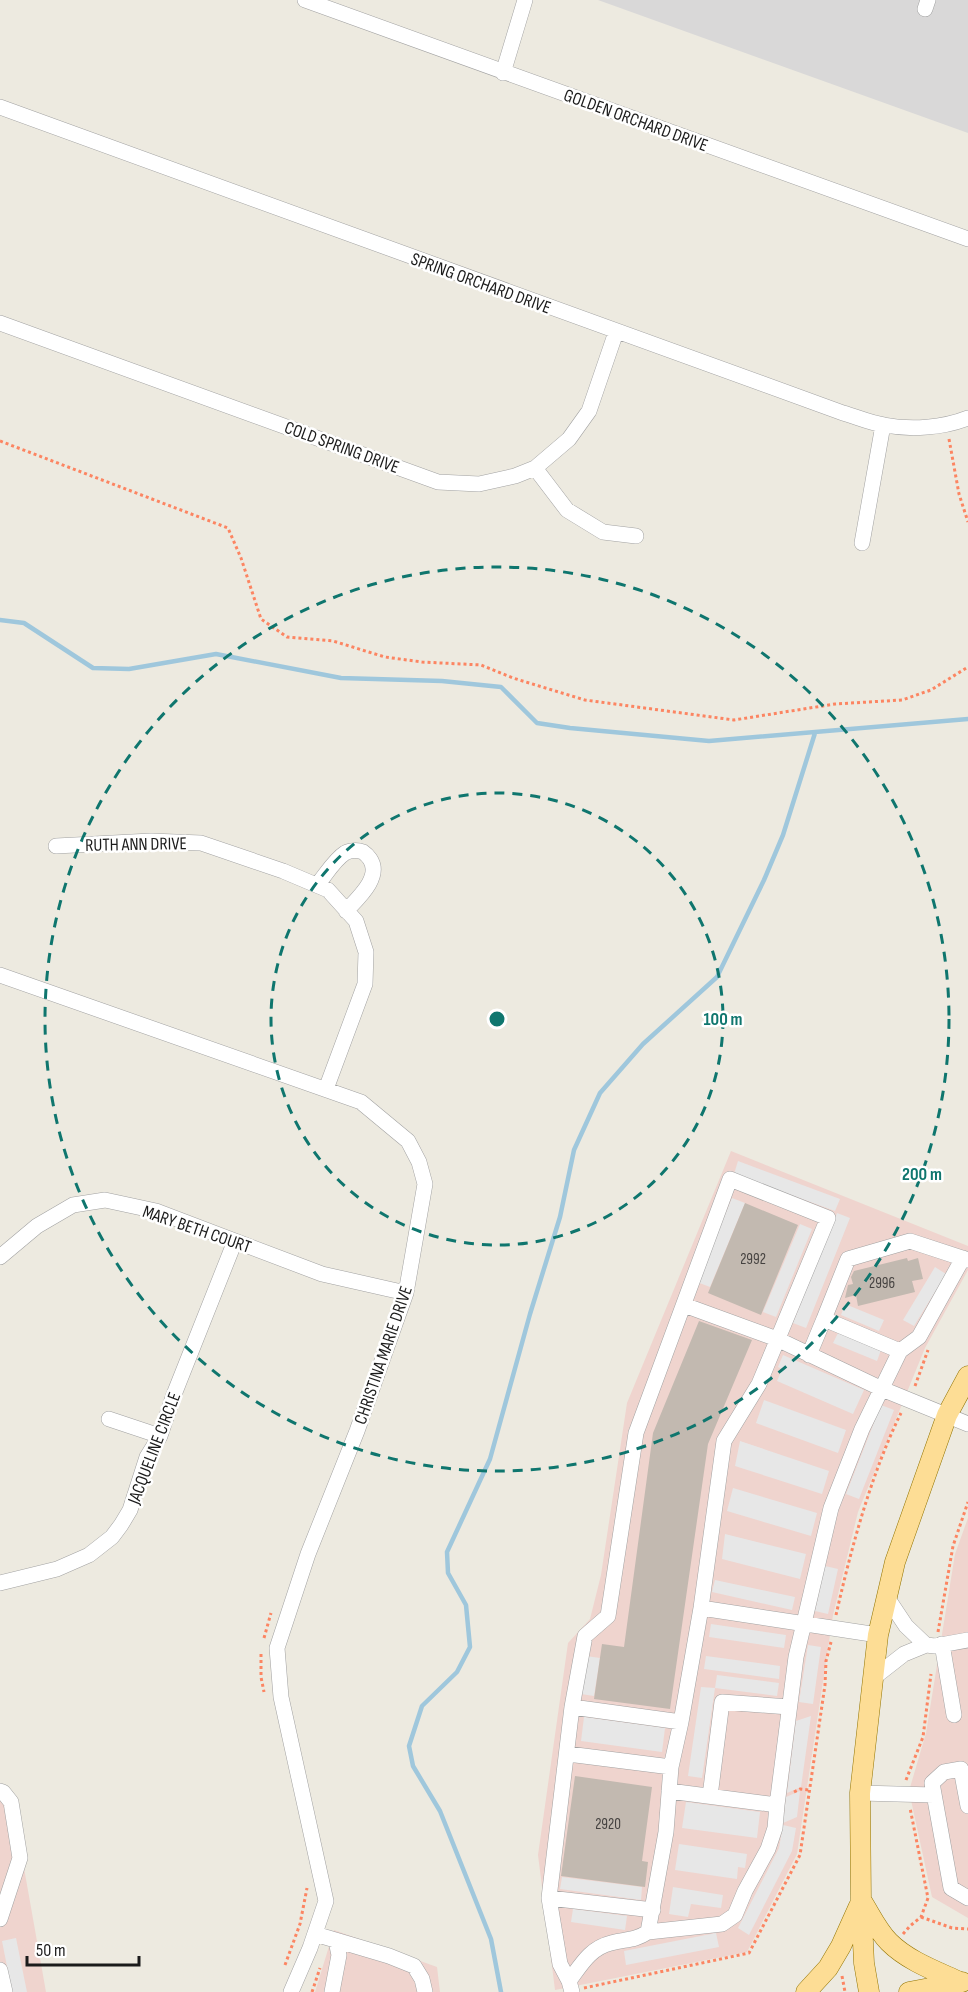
<svg xmlns="http://www.w3.org/2000/svg" width="968" height="1992" font-family="'Sofia Sans Condensed',sans-serif">
	<style>
		.residential { fill: #d9d8d8 }
		.commercial { fill: #efd4ce }
		.parking { fill: #e7e7e7 }
		.lines { fill: none; stroke-linecap: round; stroke-linejoin: round }
		.stream { stroke: #9fc7dc; stroke-width: 4.5 }
		.building { fill: #c2b9b0 }
		.minor-casing { stroke: #a2a2a2; stroke-width: 16 }
		.major-casing { stroke: #927400; stroke-width: 21 }
		.path { stroke: #fc8562; stroke-width: 3; stroke-dasharray: 3 3; stroke-linecap: butt }
		.minor { stroke: #fff; stroke-width: 15 }
		.major { stroke: #fddd95; stroke-width: 20 }
		.ring { fill: none; stroke: #0f766e; stroke-width: 3; stroke-dasharray: 10 8 }
		.labels { text-anchor: middle; stroke-width: 5; stroke-linejoin: round; paint-order: stroke }
		.number-label { font-size: 15px; fill: #454240 }
		.street-label { font-size: 18px; fill: #1b1b1b; stroke: #fff }
		.centre { fill: #0f766e; stroke: #fff; stroke-width: 3 }
		.ring-label { font-size: 18px; text-anchor: middle; font-weight: bold; fill: #0f766e; stroke: #fff; stroke-width: 5; stroke-linejoin: round; paint-order: stroke }
	</style>
	<rect width="100%" height="100%" fill="#edeae0"/>
	<path class="residential" d="M 598,0 L 968,0 L 968,133 Z"/>
	<path class="commercial" d="M 731,1151 L 968,1246 L 968,1270 L 925,1348 L 858,1512 L 833,1615 L 797,1854 L 747,1952 L 555,1990 L 538,1855 L 568,1643 L 590,1619 L 601,1575 L 627,1403 Z
		M 968,1518 L 968,1918 L 932,1897 L 909,1791 L 926,1733 L 955,1554 Z
		M 0,1786 L 10,1789 L 46,1992 L 0,1992 Z
		M 334,1930 L 437,1967 L 440,1992 L 315,1992 Z"/>
	<path class="parking" d="M 738,1161 L 840,1199 L 835,1211 L 734,1174 Z
		M 732,1198 L 745,1203 L 710,1287 L 697,1282 Z
		M 837,1213 L 850,1218 L 806,1328 L 793,1323 Z
		M 800,1224 L 812,1229 L 776,1317 L 763,1312 Z
		M 935,1267 L 946,1274 L 914,1326 L 903,1320 Z
		M 845,1304 L 884,1320 L 879,1331 L 841,1315 Z
		M 838,1333 L 881,1350 L 877,1361 L 833,1343 Z
		M 783,1355 L 864,1390 L 853,1414 L 777,1381 L 782,1369 L 778,1367 Z
		M 764,1400 L 846,1430 L 838,1453 L 756,1423 Z
		M 881,1405 L 894,1410 L 859,1499 L 846,1494 Z
		M 740,1441 L 829,1471 L 822,1494 L 735,1466 Z
		M 733,1488 L 817,1513 L 811,1536 L 727,1511 Z
		M 725,1534 L 806,1554 L 800,1579 L 722,1559 Z
		M 825,1566 L 838,1569 L 828,1614 L 815,1611 Z
		M 715,1580 L 795,1597 L 792,1610 L 712,1592 Z
		M 711,1624 L 786,1635 L 784,1648 L 709,1637 Z
		M 808,1645 L 821,1647 L 813,1704 L 799,1702 Z
		M 586,1656 L 600,1658 L 594,1696 L 581,1694 Z
		M 706,1656 L 780,1666 L 779,1679 L 704,1669 Z
		M 717,1675 L 779,1683 L 777,1696 L 715,1688 L 702,1778 L 688,1776 L 701,1687 L 715,1688 Z
		M 811,1716 L 801,1787 L 787,1793 L 796,1721 Z
		M 584,1717 L 665,1728 L 662,1752 L 581,1741 Z
		M 800,1791 L 797,1817 L 783,1823 L 786,1797 Z
		M 686,1802 L 760,1812 L 757,1838 L 682,1828 Z
		M 783,1825 L 796,1828 L 792,1851 L 749,1935 L 738,1928 L 779,1848 Z
		M 679,1844 L 747,1854 L 745,1868 L 738,1867 L 737,1879 L 675,1870 Z
		M 562,1877 L 642,1887 L 641,1900 L 560,1889 Z
		M 673,1887 L 723,1895 L 721,1908 L 691,1904 L 688,1917 L 669,1914 Z
		M 573,1909 L 627,1916 L 625,1930 L 571,1922 Z
		M 716,1933 L 719,1947 L 626,1965 L 624,1951 Z
		M 16,1938 L 27,1992 L 12,1992 L 2,1941 Z"/>
	<g class="lines">
		<path class="stream" d="M 0,620 L 24,623 L 93,668 L 129,669 L 216,654 L 341,678 L 442,681 L 501,687 L 537,723 L 570,728 L 709,741 L 968,719
			M 501,1992 L 491,1939 L 440,1811 L 413,1766 L 409,1746 L 422,1706 L 457,1672 L 470,1647 L 466,1605 L 448,1573 L 447,1552 L 490,1459 L 530,1314 L 560,1217 L 574,1150 L 600,1093 L 643,1044 L 717,977 L 764,880 L 783,835 L 815,733"/>
	</g>
	<path class="building" d="M 745,1203 L 798,1225 L 761,1315 L 708,1293 Z
		M 907,1258 L 908,1261 L 918,1258 L 923,1279 L 912,1281 L 915,1292 L 858,1306 L 856,1295 L 845,1298 L 848,1285 L 853,1284 L 851,1277 L 854,1271 Z
		M 699,1321 L 752,1340 L 708,1444 L 670,1709 L 594,1699 L 602,1644 L 624,1647 L 653,1433 Z
		M 575,1776 L 652,1787 L 642,1861 L 648,1862 L 645,1887 L 561,1876 Z"/>
	<g class="lines">
		<g class="minor-casing">
			<path id="minor" d="M 305,0 L 968,239
				M 925,9 L 928,0
				M 503,73 L 525,0
				M 0,107 L 843,413 C 857,417 870,423 884,425 C 911,430 943,428 968,418
				M 0,323 L 438,482 L 479,484 L 515,476 L 535,468 L 569,439 L 589,411 L 616,332
				M 535,468 L 567,510 L 603,532 L 636,536
				M 862,543 L 883,425
				M 56,846 L 151,841 L 201,843 L 283,871 L 328,890 L 356,921 L 366,952 L 365,984 L 326,1089
				M 317,885 C 325,876 334,860 345,853 C 350,850 358,850 363,852 C 366,854 368,856 370,859 C 382,877 358,898 346,911
				M 0,975 L 361,1102 L 408,1141 L 419,1162 L 425,1184 L 406,1293 L 357,1431 L 308,1554 L 277,1648 L 281,1697 L 326,1901 L 310,1948 L 291,1992
				M 0,1257 L 37,1226 L 73,1205 L 105,1200 L 156,1211 L 322,1274 L 406,1293
				M 684,1305 L 777,1339 L 882,1389 L 968,1424
				M 824,1319 L 848,1259 L 910,1241 L 968,1260
				M 809,1355 L 824,1319 L 900,1351
				M 109,1419 L 160,1436
				M 0,1583 L 57,1569 L 89,1555 L 112,1537 L 121,1525 L 130,1510 L 147,1457 L 160,1436 L 173,1397 L 235,1241
				M 886,1596 L 906,1626 L 926,1645
				M 701,1608 L 878,1635
				M 942,1644 L 954,1715
				M 872,1679 L 904,1654 L 926,1645 L 935,1646 L 968,1640
				M 572,1707 L 681,1722
				M 568,1754 L 671,1767
				M 0,1791 L 3,1792 L 11,1802 L 20,1858 L 0,1919
				M 860,1793 L 934,1795
				M 710,1796 L 722,1702 L 789,1707
				M 777,1805 L 796,1657 L 831,1508 L 862,1429 L 900,1351 L 919,1337 L 963,1258
				M 968,1806 L 961,1769 L 944,1772 L 932,1783 L 951,1888 L 968,1898
				M 549,1898 L 653,1910
				M 648,1932 L 722,1924 L 735,1915 L 745,1891 L 768,1849 L 775,1828 L 777,1805 L 669,1791
				M 315,1934 L 389,1956 L 414,1966 L 422,1979 L 425,1992
				M 0,1970 L 5,1992
				M 569,1981 C 581,1965 590,1948 611,1943 C 626,1939 634,1941 648,1932 L 666,1832 L 671,1767 L 681,1722 L 701,1608 L 724,1441 L 759,1384 L 828,1218 L 730,1179 L 636,1433 L 608,1616 L 585,1636 L 572,1707 L 549,1898 L 560,1964 L 569,1981 L 572,1992
				M 332,1992 L 339,1955 L 336,1941"/>
		</g>
		<g class="major-casing">
			<path id="major" d="M 863,1903 C 871,1916 878,1931 889,1942 C 908,1961 936,1971 960,1982
				M 806,1992 L 828,1968 L 841,1946 L 859,1906
				M 869,1992 L 864,1963 L 861,1901 L 860,1793 L 878,1635 L 895,1562 L 947,1415 L 968,1376
				M 909,1992 L 962,1982"/>
		</g>
		<path class="path" d="M 949,439 L 959,494 L 968,522
			M 0,441 L 228,528 L 241,558 L 261,619 L 287,637 L 333,641 L 385,657 L 422,662 L 481,665 L 513,678 L 585,700 L 734,720 L 835,704 L 902,700 L 931,690 L 968,667
			M 915,1386 L 928,1350
			M 836,1615 C 851,1549 871,1474 901,1413
			M 938,1632 L 953,1546 L 968,1502
			M 264,1638 L 271,1613
			M 261,1654 L 261,1677 L 264,1692
			M 906,1780 L 923,1737 L 931,1674
			M 794,1792 L 800,1789 L 809,1790
			M 921,1917 L 952,1928 L 968,1929
			M 903,1934 L 910,1926 L 921,1917 L 928,1898 L 910,1808
			M 285,1965 L 300,1924 L 307,1888
			M 842,1976 L 845,1992
			M 584,1988 L 749,1953 L 800,1855 L 825,1685 L 826,1661 L 831,1642
			M 312,1992 L 320,1968"/>
		<use href="#minor" class="minor"/>
		<use href="#major" class="major"/>
	</g>
	<g class="ring">
		<circle cx="497" cy="1019" r="226"/>
		<circle cx="497" cy="1019" r="452"/>
	</g>
	<g class="labels">
		<g class="number-label">
			<text x="753" y="1264">2992</text>
			<text x="882" y="1288">2996</text>
			<text x="608" y="1829">2920</text>
		</g>
		<g class="street-label">
			<text transform="translate(636 120) rotate(20)" y="6">GOLDEN ORCHARD DRIVE</text>
			<text transform="translate(481 283) rotate(20)" y="6">SPRING ORCHARD DRIVE</text>
			<text transform="translate(342 447) rotate(20)" y="6">COLD SPRING DRIVE</text>
			<text transform="translate(136 844) rotate(-1)" y="6">RUTH ANN DRIVE</text>
			<text transform="translate(197 1229) rotate(19)" y="6">MARY BETH COURT</text>
			<text transform="translate(383 1355) rotate(-71)" y="6">CHRISTINA MARIE DRIVE</text>
			<text transform="translate(154 1448) rotate(-69)" y="6">JACQUELINE CIRCLE</text>
		</g>
	</g>
	<circle cx="497" cy="1019" r="9" class="centre"/>
	<g class="ring-label">
		<text x="723" y="1025">100 m</text>
		<text x="922" y="1180">200 m</text>
	</g>
	<path d="M27 1956v9h112v-9" fill="none" stroke="#1b1b1b" stroke-width="3"/>
	<text x="36" y="1956" font-size="18" fill="#1b1b1b" stroke="#ffffff" stroke-width="4.5" paint-order="stroke">50 m</text>
</svg>
